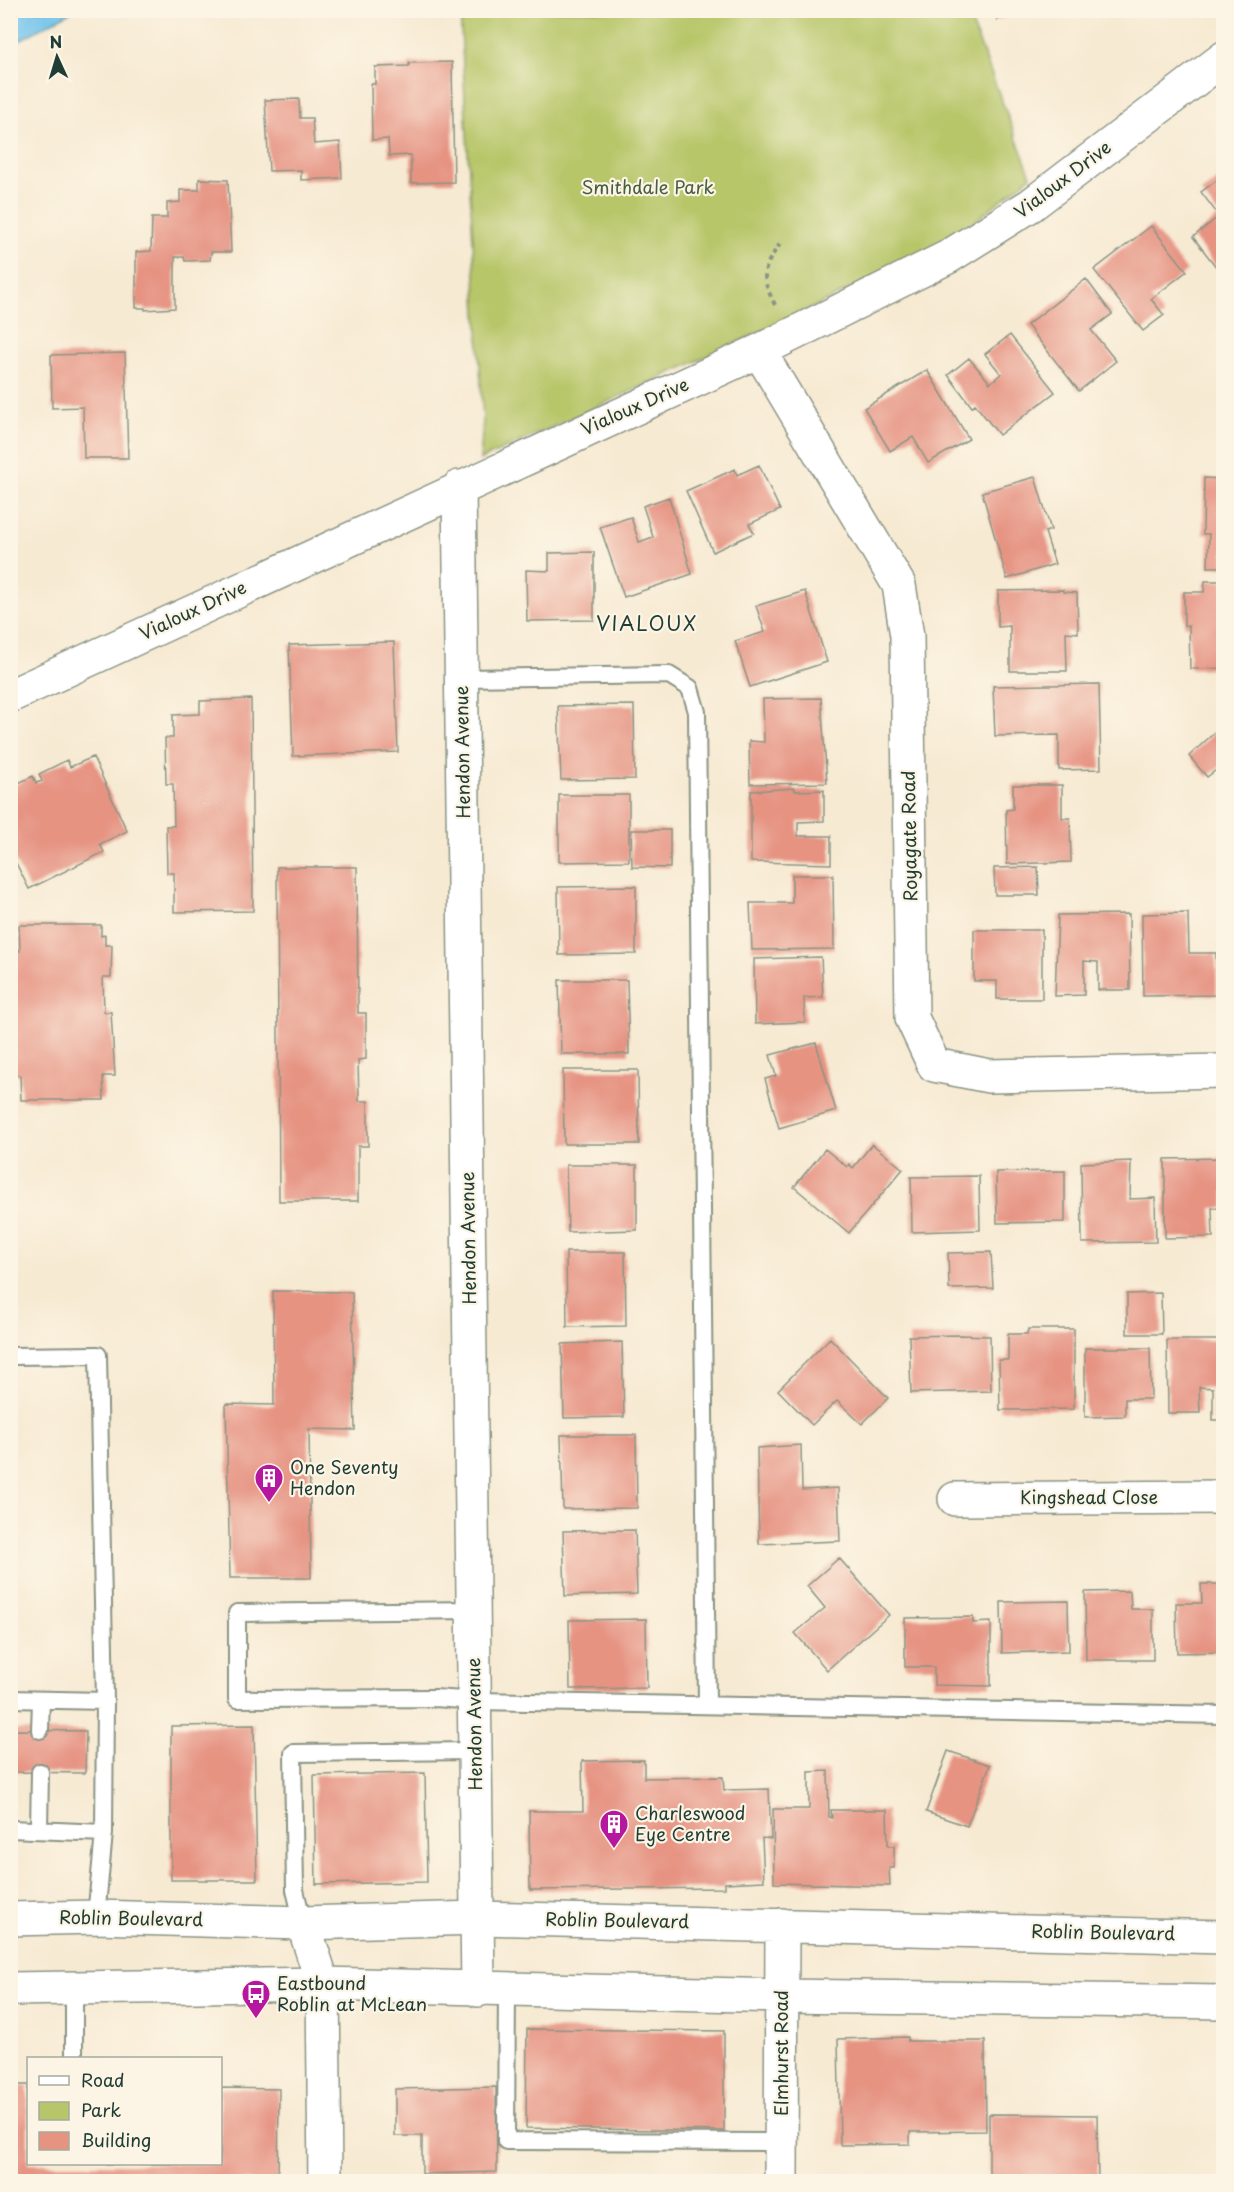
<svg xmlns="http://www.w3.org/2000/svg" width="1234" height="2192" font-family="'Playpen Sans',sans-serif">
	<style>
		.green { fill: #b7c669; stroke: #6b824e; stroke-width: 1.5 }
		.water { fill: #70c3ec; stroke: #488090; stroke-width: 1.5 }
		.building { fill: #e69382 }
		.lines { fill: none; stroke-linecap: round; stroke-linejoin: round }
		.lane-casing { stroke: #8b9484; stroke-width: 20 }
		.street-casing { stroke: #8b9484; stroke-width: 36 }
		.secondary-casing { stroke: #8b9484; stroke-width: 36 }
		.path { stroke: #8b9484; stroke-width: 4; stroke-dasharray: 4.5 4.5; stroke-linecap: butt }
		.lane { stroke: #fff; stroke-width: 16 }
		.street { stroke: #fff; stroke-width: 33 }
		.secondary { stroke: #fff; stroke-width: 33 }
		.labels { text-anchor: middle; stroke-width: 4.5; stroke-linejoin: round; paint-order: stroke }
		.street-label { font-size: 18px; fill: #1f3d34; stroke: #fcf5e5 }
		.park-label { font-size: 18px; fill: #455f41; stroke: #fcf5e5 }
		.poi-label { font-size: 18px; fill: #1f3d34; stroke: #fcf5e5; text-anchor: start }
		.neighbourhood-label { font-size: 20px; letter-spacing: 1.5px; fill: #1f3d34; stroke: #fcf5e5 }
	</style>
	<rect width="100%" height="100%" fill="#fcf5e5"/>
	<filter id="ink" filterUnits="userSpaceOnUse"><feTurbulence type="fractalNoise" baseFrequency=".0167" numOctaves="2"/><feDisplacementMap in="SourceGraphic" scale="12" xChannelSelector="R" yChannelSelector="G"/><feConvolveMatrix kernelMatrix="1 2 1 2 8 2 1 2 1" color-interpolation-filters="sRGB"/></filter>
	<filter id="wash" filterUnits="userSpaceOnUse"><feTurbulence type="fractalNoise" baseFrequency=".008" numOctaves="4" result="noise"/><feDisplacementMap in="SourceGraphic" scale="24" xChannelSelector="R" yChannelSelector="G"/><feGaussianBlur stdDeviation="1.35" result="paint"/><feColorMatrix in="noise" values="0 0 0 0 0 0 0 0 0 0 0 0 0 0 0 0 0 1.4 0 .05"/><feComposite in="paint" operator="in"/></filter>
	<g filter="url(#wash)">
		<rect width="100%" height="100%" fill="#f7ead3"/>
		<path class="green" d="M 460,11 L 967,11 L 1031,176 L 950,241 L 789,319 L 480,460 L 483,420 Z"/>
		<path class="water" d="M 11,10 L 72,10 L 72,11 L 11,45 Z"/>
		<g id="blocks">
			<path class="building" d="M 993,10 L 1021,10 L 1021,11 L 997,20 Z
				M 452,62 L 454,182 L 411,183 L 411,155 L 389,156 L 388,139 L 372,140 L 371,84 L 375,84 L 375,67 L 409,66 L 409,63 Z
				M 299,99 L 300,118 L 312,118 L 314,144 L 340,142 L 342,178 L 301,180 L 301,170 L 269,171 L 265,100 Z
				M 1224,175 L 1224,277 L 1193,237 L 1219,216 L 1201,192 Z
				M 199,179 L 228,180 L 231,252 L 211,252 L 210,260 L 185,261 L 184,257 L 175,257 L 175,308 L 145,310 L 145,308 L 136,308 L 136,252 L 151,251 L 152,218 L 167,218 L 167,203 L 180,202 L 180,190 L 199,190 Z
				M 1151,226 L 1187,271 L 1151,299 L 1164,315 L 1143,331 L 1094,270 Z
				M 1086,279 L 1112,314 L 1091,330 L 1116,361 L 1079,391 L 1027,325 Z
				M 1010,335 L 1055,392 L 999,435 L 975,404 L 972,407 L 948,375 L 969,358 L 990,383 L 1001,374 L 985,354 Z
				M 125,353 L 128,458 L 84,458 L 83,407 L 52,408 L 51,355 Z
				M 927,370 L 969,439 L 928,463 L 913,437 L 890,451 L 864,408 Z
				M 759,465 L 780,510 L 749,524 L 754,533 L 713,552 L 686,491 L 735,469 L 737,475 Z
				M 1035,477 L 1051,530 L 1045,532 L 1055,564 L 1007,579 L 982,492 Z
				M 1204,478 L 1224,479 L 1224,567 L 1208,567 L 1209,534 L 1203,534 Z
				M 669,497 L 692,574 L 624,597 L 600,527 L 631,517 L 639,542 L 653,537 L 643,506 Z
				M 594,552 L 594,620 L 527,621 L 526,570 L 549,571 L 549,553 Z
				M 1205,581 L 1224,581 L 1224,668 L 1190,669 L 1189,626 L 1184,626 L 1184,592 L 1204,592 Z
				M 1063,590 L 1063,592 L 1077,593 L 1078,633 L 1066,632 L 1067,671 L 1010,671 L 1010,626 L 998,627 L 998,591 Z
				M 805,591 L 827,662 L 750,687 L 735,641 L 765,632 L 756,606 Z
				M 394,642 L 398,752 L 293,756 L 289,645 Z
				M 1099,684 L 1101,769 L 1059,770 L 1059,735 L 995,736 L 993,686 Z
				M 821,698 L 827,783 L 750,784 L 749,741 L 764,742 L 763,699 Z
				M 251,699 L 253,911 L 174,912 L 174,873 L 167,873 L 166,826 L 174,826 L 173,784 L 166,784 L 165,738 L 173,738 L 173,715 L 200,714 L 200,701 Z
				M 634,705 L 635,779 L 561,780 L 558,706 Z
				M 1224,724 L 1224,764 L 1207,777 L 1189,756 Z
				M 93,757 L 127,831 L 100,844 L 104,852 L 29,889 L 10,851 L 10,787 L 33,776 L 36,783 L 42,781 L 39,774 L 67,760 L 70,767 Z
				M 1013,785 L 1062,785 L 1062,818 L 1070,818 L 1071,862 L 1007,864 L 1006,810 L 1013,809 Z
				M 795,788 L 795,791 L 824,790 L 824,821 L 798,822 L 798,836 L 831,836 L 831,864 L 751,862 L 751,791 Z
				M 559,795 L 629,795 L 629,861 L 559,862 Z
				M 631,830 L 670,830 L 670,868 L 632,867 Z
				M 277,867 L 357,867 L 358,1013 L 366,1013 L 366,1059 L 358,1060 L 359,1101 L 368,1101 L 368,1146 L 358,1146 L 358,1201 L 279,1201 Z
				M 1038,867 L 1039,895 L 995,895 L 994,868 Z
				M 792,875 L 833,875 L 834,949 L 752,950 L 750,903 L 792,903 Z
				M 636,886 L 636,954 L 559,955 L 558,887 Z
				M 1188,913 L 1189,953 L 1216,953 L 1217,995 L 1143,996 L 1142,914 Z
				M 1129,914 L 1130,990 L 1098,990 L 1098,962 L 1084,961 L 1084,995 L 1055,996 L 1058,915 Z
				M 19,925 L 101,925 L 101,936 L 105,935 L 105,945 L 112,945 L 111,977 L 103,977 L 104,1012 L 111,1012 L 115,1076 L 103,1076 L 104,1100 L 21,1100 L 20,1075 L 10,1074 L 10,951 L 20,951 Z
				M 974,930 L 1042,930 L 1042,999 L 997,999 L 997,981 L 974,981 Z
				M 821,957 L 823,997 L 804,998 L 805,1022 L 755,1024 L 754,959 Z
				M 559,980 L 627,980 L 629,1054 L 561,1054 Z
				M 816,1043 L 836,1111 L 779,1128 L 765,1079 L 776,1076 L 770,1055 Z
				M 563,1070 L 638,1070 L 639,1144 L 564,1144 Z
				M 872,1144 L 903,1169 L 849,1233 L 794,1187 L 825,1149 L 847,1167 L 849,1164 L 853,1168 Z
				M 1224,1158 L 1224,1208 L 1212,1208 L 1213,1237 L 1165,1238 L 1165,1159 Z
				M 1131,1161 L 1130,1199 L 1155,1198 L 1156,1242 L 1082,1243 L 1081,1163 Z
				M 566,1165 L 637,1165 L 637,1230 L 568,1232 Z
				M 1065,1171 L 1065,1222 L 997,1223 L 996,1172 Z
				M 979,1176 L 980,1230 L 912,1232 L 911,1177 Z
				M 566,1252 L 625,1252 L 626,1326 L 567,1327 Z
				M 991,1252 L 993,1288 L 949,1289 L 948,1253 Z
				M 273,1291 L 352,1292 L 355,1430 L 309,1429 L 311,1578 L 230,1578 L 226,1404 L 274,1405 Z
				M 1161,1293 L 1162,1334 L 1127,1334 L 1127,1294 Z
				M 1028,1329 L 1074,1329 L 1074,1409 L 1000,1410 L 999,1360 L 1008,1360 L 1008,1334 L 1027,1334 Z
				M 960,1335 L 990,1336 L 991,1391 L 911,1393 L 909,1336 Z
				M 830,1338 L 888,1398 L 862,1424 L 837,1401 L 812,1425 L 778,1390 Z
				M 1167,1340 L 1224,1340 L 1224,1420 L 1213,1420 L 1213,1388 L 1199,1387 L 1200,1413 L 1168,1413 Z
				M 622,1342 L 624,1417 L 564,1418 L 562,1344 Z
				M 1085,1348 L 1150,1348 L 1151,1399 L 1125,1399 L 1125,1416 L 1085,1417 Z
				M 561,1435 L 636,1435 L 637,1508 L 563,1509 Z
				M 801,1445 L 802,1490 L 838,1488 L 840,1541 L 759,1544 L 757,1448 Z
				M 635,1530 L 637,1594 L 565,1596 L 563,1531 Z
				M 839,1558 L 889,1615 L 827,1670 L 795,1633 L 825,1608 L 807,1586 Z
				M 1201,1584 L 1224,1584 L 1224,1652 L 1177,1653 L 1176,1603 L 1202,1603 Z
				M 10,1588 L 15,1588 L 16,1655 L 10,1655 Z
				M 1130,1591 L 1131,1609 L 1153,1609 L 1153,1660 L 1086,1660 L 1085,1592 Z
				M 1068,1601 L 1069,1651 L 1002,1653 L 1001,1602 Z
				M 973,1617 L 973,1623 L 991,1622 L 991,1686 L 934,1685 L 934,1667 L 905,1667 L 905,1618 Z
				M 646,1619 L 647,1688 L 570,1689 L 569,1620 Z
				M 254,1725 L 257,1880 L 171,1880 L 171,1726 Z
				M 10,1730 L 86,1731 L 85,1773 L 10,1772 Z
				M 948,1751 L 990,1765 L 967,1826 L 926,1812 Z
				M 644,1760 L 644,1778 L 723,1777 L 724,1790 L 769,1789 L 771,1839 L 762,1838 L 764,1881 L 725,1883 L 725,1888 L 530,1890 L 529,1811 L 583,1811 L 582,1761 Z
				M 828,1771 L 829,1817 L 832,1818 L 831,1810 L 887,1810 L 888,1846 L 894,1846 L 894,1868 L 889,1868 L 890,1886 L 774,1883 L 773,1809 L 809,1809 L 809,1772 Z
				M 425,1773 L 427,1882 L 316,1884 L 314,1775 Z
				M 527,2029 L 724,2031 L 724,2131 L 526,2128 Z
				M 908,2037 L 908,2041 L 985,2041 L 986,2131 L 910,2132 L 910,2144 L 840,2145 L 838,2039 Z
				M 10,2085 L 28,2085 L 28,2164 L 220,2164 L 220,2088 L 279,2089 L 278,2181 L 10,2181 Z
				M 496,2087 L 497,2172 L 422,2174 L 422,2136 L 395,2136 L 395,2089 Z
				M 989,2114 L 1097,2115 L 1098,2181 L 989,2180 Z"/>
		</g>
	</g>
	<g filter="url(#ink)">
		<use href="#blocks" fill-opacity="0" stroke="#8b9484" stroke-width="1.5"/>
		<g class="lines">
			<g class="lane-casing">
				<path id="lane" d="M 462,678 L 669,675 L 690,688 L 697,712 L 707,1705
					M 10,1356 L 98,1355 L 105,1701
					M 474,1610 L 237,1613 L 237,1699 L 435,1698 L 475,1701 L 1224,1715
					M 10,1699 L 105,1701 L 104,1833
					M 40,1730 L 41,1700
					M 10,1829 L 104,1833 L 96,1917
					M 39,1829 L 40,1772
					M 303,1923 L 295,1890 L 293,1753 L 475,1751
					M 507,1990 L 506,2141 L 782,2142
					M 74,2058 L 74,1988"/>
			</g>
			<g class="street-casing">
				<path id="street" d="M 759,351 L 899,585 L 907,636 L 912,1018 L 934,1065 L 989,1076 L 1224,1071
					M 459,487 L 478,1990
					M 10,696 L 759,351 L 948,257 L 1031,205 L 1224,58
					M 955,1499 L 1224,1497
					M 303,1923 L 323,1984 L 325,2182"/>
			</g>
			<g class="secondary-casing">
				<path id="secondary" d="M 10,1919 L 96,1917 L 303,1923 L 478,1918 L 1224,1937
					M 10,1989 L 323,1984 L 782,1996 L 1224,2002
					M 781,2182 L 782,1925"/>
			</g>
			<path class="path" d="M 775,305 C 761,277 761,270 780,244"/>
			<use href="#lane" class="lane"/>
			<use href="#street" class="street"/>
			<use href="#secondary" class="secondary"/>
		</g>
	</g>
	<defs>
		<g id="building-pin" transform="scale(1.5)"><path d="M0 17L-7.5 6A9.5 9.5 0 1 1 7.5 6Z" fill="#b5179e" stroke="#fcf5e5"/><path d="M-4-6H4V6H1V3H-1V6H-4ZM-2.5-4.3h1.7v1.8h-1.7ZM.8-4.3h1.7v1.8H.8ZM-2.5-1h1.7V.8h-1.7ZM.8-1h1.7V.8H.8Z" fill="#fff"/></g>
		<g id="bus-pin" transform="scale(1.5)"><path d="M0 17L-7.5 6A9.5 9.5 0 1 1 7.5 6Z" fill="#b5179e" stroke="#fcf5e5"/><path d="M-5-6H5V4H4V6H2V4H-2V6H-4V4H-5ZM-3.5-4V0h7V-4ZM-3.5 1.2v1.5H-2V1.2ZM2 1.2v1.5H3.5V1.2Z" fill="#fff"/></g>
	</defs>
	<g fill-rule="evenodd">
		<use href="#building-pin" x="269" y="1478"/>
		<use href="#building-pin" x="614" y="1824"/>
		<use href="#bus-pin" x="256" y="1994"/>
	</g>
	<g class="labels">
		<g class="street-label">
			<text transform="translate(1063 180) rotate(-37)" y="6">Vialoux Drive</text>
			<text transform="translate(635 407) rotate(-24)" y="6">Vialoux Drive</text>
			<text transform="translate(193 611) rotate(-25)" y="6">Vialoux Drive</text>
			<text transform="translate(463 752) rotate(-91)" y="6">Hendon Avenue</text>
			<text transform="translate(910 836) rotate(-91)" y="6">Royagate Road</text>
			<text transform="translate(469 1238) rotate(-91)" y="6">Hendon Avenue</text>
			<text x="1089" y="1504">Kingshead Close</text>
			<text transform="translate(475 1724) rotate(-91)" y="6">Hendon Avenue</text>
			<text transform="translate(131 1919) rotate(1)" y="6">Roblin Boulevard</text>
			<text transform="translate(617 1921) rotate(1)" y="6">Roblin Boulevard</text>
			<text transform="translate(1103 1933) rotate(1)" y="6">Roblin Boulevard</text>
			<text transform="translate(782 2053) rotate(-90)" y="6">Elmhurst Road</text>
		</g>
		<g class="park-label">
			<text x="648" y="194">Smithdale Park</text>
		</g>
		<g class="poi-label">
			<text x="290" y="1474">One Seventy<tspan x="290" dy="21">Hendon</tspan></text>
			<text x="635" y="1820">Charleswood<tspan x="635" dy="21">Eye Centre</tspan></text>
			<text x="277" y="1990">Eastbound<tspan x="277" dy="21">Roblin at McLean</tspan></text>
		</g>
		<g class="neighbourhood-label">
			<text x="647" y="631">VIALOUX</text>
		</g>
	</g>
	<rect width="1234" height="2192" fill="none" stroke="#fcf5e5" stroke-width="36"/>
	<rect x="27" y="2057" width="195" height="108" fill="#fcf5e5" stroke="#a4ab9e" stroke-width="1.5"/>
	<rect x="39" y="2076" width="30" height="9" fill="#ffffff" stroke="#a4ab9e" stroke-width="1.5"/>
	<text x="81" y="2087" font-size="18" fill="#1f3d34">Road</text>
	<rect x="39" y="2102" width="30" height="18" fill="#b7c669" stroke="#a4ab9e" stroke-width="1.5"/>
	<text x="81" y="2117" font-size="18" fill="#1f3d34">Park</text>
	<rect x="39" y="2132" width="30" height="18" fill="#e69382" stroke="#a4ab9e" stroke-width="1.5"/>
	<text x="81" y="2147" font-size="18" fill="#1f3d34">Building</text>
	<g transform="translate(57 57) rotate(356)" stroke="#fcf5e5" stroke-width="4.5" paint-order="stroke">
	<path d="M0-4.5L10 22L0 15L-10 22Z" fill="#1f3d34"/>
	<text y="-9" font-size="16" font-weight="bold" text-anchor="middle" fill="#1f3d34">N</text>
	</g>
</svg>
